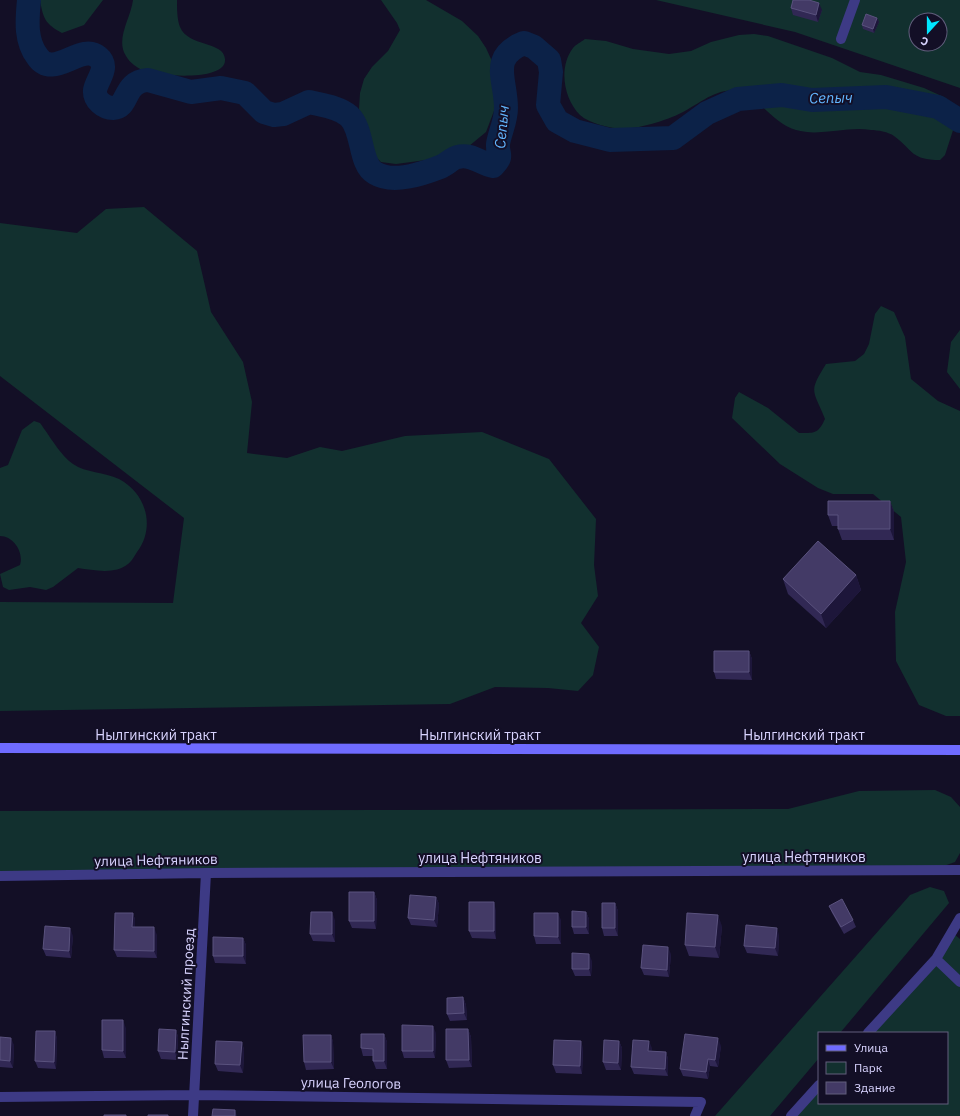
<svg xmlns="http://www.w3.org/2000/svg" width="960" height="1116" font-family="'IBM Plex Sans',sans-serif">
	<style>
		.green { fill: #12302f; fill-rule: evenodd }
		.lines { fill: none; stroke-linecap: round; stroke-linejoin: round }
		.river { stroke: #0c2248; stroke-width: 24 }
		.minor { stroke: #3d3a85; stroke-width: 10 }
		.secondary { stroke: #6f6bff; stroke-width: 10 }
		.wall { fill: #312854 }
		.shaded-wall { fill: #1d163a }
		.building { fill: #433a66; stroke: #5a527e }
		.labels { text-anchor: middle; stroke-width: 4; stroke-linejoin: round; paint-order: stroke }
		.street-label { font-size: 14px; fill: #d9d4ff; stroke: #130f26 }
		.water-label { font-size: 15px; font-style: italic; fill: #62b6ff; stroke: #130f26 }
	</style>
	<rect width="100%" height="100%" fill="#130f26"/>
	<path class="green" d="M 40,0 L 103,0 L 84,25 L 62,33 C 45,24 43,18 40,0 Z
		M 133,0 L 177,0 C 177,9 177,19 180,27 C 188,47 224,41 225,59 C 227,82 158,76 145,71 C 137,68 130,63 126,56 C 115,39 131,18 133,0 Z
		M 381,0 L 426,0 L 462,21 L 478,36 L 486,48 L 496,70 L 498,85 L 497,103 L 486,132 L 463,151 L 426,160 L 396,164 L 381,162 L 371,152 L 359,109 L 360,93 L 364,79 L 372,67 L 388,51 L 400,30 L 397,23 Z
		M 656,0 L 960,0 L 960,88 L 795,32 ZM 916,20 L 940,20 L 940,44 L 916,44 Z
		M 754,34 L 768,36 L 832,58 L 860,72 L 881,75 L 924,88 L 946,98 L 954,108 L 956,121 L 945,155 L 940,160 C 911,160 914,151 894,136 C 889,132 877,130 871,130 C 846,126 820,137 796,130 C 772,123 760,97 736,91 C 717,87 696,106 681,113 C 668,120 637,129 623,129 C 610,128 590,124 580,115 C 564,99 558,68 573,48 C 575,45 581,42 585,39 L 606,41 L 633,49 L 669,54 L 691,51 L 711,42 L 739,35 Z
		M 144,207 L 197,251 L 211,312 L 243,362 L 252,402 L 247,453 L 287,458 L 320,447 L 342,451 L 405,436 L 482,432 L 549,459 L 596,519 L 594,565 L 598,596 L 581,623 L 599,647 L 593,675 L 578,691 L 548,688 L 495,687 L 450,704 L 0,711 L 0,602 L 173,603 L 184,518 L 0,376 L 0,223 L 77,233 L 106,209 Z
		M 881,306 L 894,312 L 905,337 L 911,379 L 938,401 L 960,411 L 960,716 L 946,716 L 919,705 L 896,661 L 895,612 L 906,562 L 901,517 L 873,494 L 833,494 L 818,488 L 780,464 L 732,418 L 735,398 L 739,392 L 768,408 L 799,433 C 815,433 818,434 825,419 C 813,389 808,393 826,364 L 855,361 L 864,354 L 869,344 L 875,314 Z
		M 960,330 L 960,389 L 947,372 L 951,342 Z
		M 34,421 L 40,423 C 49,435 61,456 73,464 C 86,473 104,472 119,479 C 146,493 156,527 137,552 C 135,555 132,561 128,564 C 115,575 93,570 78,568 L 53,587 L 46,590 L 30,587 L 9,590 L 3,587 L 0,574 L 20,565 C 24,553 14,536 0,536 L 0,468 L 8,465 L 22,430 Z
		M 935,790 L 951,797 L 960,807 L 960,853 L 955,862 L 941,867 L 0,871 L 0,811 L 788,809 L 859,791 Z
		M 930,887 L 944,891 L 949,903 L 840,1033 L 819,1033 L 819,1058 L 770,1116 L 715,1116 L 910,895 Z
		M 954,934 L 960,939 L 960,1116 L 795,1116 L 819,1088 L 819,1103 L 947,1103 L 947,1033 L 867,1033 Z"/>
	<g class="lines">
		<path class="river" d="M 29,0 C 28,10 27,21 28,31 C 29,41 31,48 37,56 C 53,81 81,42 98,57 C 110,67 97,79 95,90 C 94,100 104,108 113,108 C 130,107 122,82 148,80 L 191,92 L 221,88 L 245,93 L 264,112 L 274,115 L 283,114 L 309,102 C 321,105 339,107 349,116 C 364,130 359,164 375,173 C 393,184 422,174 440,167 C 446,165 452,158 458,157 C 470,153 482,164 493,166 C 504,155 497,155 498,144 C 500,132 506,121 506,108 C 506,79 489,57 524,43 L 534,47 L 549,60 L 551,72 L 548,105 L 557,121 L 575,131 L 610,140 L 673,138 L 707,113 L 738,99 L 782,95 L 812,100 L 886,97 L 938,107 L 960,121"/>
		<path class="minor" d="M 841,39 L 855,0
			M 0,876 L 206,873 L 960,870
			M 936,959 L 960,982
			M 868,1033 L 936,959 L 960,918
			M 0,1097 L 194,1095 L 701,1102 L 695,1116
			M 193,1116 L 206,873
			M 791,1116 L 819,1085"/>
		<path class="secondary" d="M 0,748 L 960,750"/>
	</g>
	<path class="wall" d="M 791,8 L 822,10 L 818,22 L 793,15 Z
		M 877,18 L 879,22 L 874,33 L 863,29 L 862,25 Z
		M 890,501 L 894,512 L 894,540 L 842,540 L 838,529 L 838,526 L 832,526 L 828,515 Z
		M 856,575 L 861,590 L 826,628 L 788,594 L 783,579 Z
		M 749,651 L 752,659 L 752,680 L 716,679 L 714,672 Z
		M 374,892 L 377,900 L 376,929 L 352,928 L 349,921 Z
		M 436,897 L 439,904 L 437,927 L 411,925 L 408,918 Z
		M 615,903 L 618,911 L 618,936 L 604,936 L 602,928 Z
		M 829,906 L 853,920 L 856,927 L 844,934 L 832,913 Z
		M 496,910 L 496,939 L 472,938 L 469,931 Z
		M 586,912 L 589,919 L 589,934 L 574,934 L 572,927 Z
		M 133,913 L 135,920 L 135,927 L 157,935 L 157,958 L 117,957 L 114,950 Z
		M 335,920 L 335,942 L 313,941 L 310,934 Z
		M 561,920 L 561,944 L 536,944 L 534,936 Z
		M 722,926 L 719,958 L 689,956 L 685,945 Z
		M 779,935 L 778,956 L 747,953 L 744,946 Z
		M 73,936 L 71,958 L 46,956 L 43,949 Z
		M 243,938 L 246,945 L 246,964 L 215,963 L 213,956 Z
		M 671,954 L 669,977 L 644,975 L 641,968 Z
		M 592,961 L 591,976 L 575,976 L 572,969 Z
		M 463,997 L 466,1005 L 467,1020 L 450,1021 L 447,1014 Z
		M 126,1028 L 126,1058 L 104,1058 L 102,1050 Z
		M 468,1029 L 471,1037 L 472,1067 L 449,1068 L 446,1060 Z
		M 176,1030 L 178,1037 L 177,1060 L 161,1059 L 158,1051 Z
		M 55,1031 L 57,1039 L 56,1069 L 38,1068 L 35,1061 Z
		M 436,1033 L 435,1058 L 404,1058 L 402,1051 Z
		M 384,1034 L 387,1042 L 387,1069 L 376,1069 L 373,1061 L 373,1056 L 363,1056 L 361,1048 Z
		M 331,1035 L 333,1042 L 334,1069 L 306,1070 L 304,1062 Z
		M 0,1037 L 14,1045 L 13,1068 L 0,1067 Z
		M 619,1041 L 622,1048 L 621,1070 L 606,1070 L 603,1062 Z
		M 242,1042 L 244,1050 L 243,1073 L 218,1071 L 215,1064 Z
		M 721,1046 L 718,1067 L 710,1066 L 708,1079 L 683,1076 L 680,1069 Z
		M 583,1048 L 582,1074 L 556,1073 L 553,1065 Z
		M 652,1048 L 651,1051 L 666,1052 L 668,1059 L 668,1076 L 634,1074 L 631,1067 Z"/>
	<path class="shaded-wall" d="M 819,3 L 822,10 L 818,22 L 816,15 Z
		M 877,18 L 879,22 L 874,33 L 873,29 Z
		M 890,501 L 894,512 L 894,540 L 890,529 Z
		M 856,575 L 861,590 L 826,628 L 821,614 Z
		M 749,651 L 752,659 L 752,680 L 749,672 Z
		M 374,892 L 377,900 L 376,929 L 374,921 Z
		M 436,897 L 439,904 L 437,927 L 434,920 Z
		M 494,902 L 496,910 L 496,939 L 494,931 Z
		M 615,903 L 618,911 L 618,936 L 615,928 Z
		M 332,912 L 335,920 L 335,942 L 332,934 Z
		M 586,912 L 589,919 L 589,934 L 586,927 Z
		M 133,913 L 135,920 L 135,935 L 132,927 Z
		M 558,913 L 561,920 L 561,944 L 558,937 Z
		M 718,915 L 722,926 L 719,958 L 715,947 Z
		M 154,927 L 157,935 L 157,958 L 154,951 Z
		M 70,928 L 73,936 L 71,958 L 69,951 Z
		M 777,928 L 779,935 L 778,956 L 775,948 Z
		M 243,938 L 246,945 L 246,964 L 243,956 Z
		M 668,947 L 671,954 L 669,977 L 667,970 Z
		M 589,954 L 592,961 L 591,976 L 589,969 Z
		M 463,997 L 466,1005 L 467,1020 L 464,1013 Z
		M 123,1020 L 126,1028 L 126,1058 L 123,1051 Z
		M 433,1026 L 436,1033 L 435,1058 L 433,1051 Z
		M 468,1029 L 471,1037 L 472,1067 L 469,1060 Z
		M 176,1030 L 178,1037 L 177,1060 L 175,1052 Z
		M 55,1031 L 57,1039 L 56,1069 L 54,1062 Z
		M 384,1034 L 387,1042 L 387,1069 L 384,1061 Z
		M 331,1035 L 333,1042 L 334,1069 L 331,1062 Z
		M 11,1038 L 14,1045 L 13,1068 L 10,1061 Z
		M 718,1038 L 721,1046 L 718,1067 L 715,1060 Z
		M 581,1041 L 583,1048 L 582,1074 L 580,1066 Z
		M 619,1041 L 622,1048 L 621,1070 L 618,1063 Z
		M 649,1041 L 652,1048 L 651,1058 L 648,1051 Z
		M 242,1042 L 244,1050 L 243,1073 L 240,1065 Z
		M 666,1052 L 668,1059 L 668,1076 L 665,1069 Z
		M 708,1059 L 710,1066 L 708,1079 L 706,1072 Z
		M 235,1110 L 237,1116 L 235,1116 Z"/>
	<path class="building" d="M 793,0 L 809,0 L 819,3 L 816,15 L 791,8 Z
		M 866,14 L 877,18 L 873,29 L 862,25 Z
		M 828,501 L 890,501 L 890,529 L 838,529 L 838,515 L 828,515 Z
		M 818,541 L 856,575 L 821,614 L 783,579 Z
		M 714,651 L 749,651 L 749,672 L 714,672 Z
		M 349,892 L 374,892 L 374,921 L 349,921 Z
		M 410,895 L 436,897 L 434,920 L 408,918 Z
		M 842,899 L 853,920 L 841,927 L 829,906 Z
		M 469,902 L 494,902 L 494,931 L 469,931 Z
		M 602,903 L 615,903 L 615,928 L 602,928 Z
		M 572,911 L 586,912 L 586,927 L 572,927 Z
		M 311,912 L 332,912 L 332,934 L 310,934 Z
		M 115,913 L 133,913 L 132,927 L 154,927 L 154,951 L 114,950 Z
		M 534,913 L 558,913 L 558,937 L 534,936 Z
		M 687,913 L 718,915 L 715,947 L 685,945 Z
		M 746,925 L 777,928 L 775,948 L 744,946 Z
		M 45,926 L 70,928 L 69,951 L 43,949 Z
		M 213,937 L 243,938 L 243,956 L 213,956 Z
		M 643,945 L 668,947 L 667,970 L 641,968 Z
		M 572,953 L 589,954 L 589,969 L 572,969 Z
		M 463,997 L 464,1013 L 447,1014 L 447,998 Z
		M 102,1020 L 123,1020 L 123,1051 L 102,1050 Z
		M 402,1025 L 433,1026 L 433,1051 L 402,1051 Z
		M 159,1029 L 176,1030 L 175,1052 L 158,1051 Z
		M 446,1029 L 468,1029 L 469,1060 L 446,1060 Z
		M 36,1031 L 55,1031 L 54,1062 L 35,1061 Z
		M 361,1034 L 384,1034 L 384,1061 L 373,1061 L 373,1049 L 361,1048 Z
		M 685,1034 L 718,1038 L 715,1060 L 708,1059 L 706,1072 L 680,1069 Z
		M 303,1035 L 331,1035 L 331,1062 L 304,1062 Z
		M 0,1037 L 11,1038 L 10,1061 L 0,1060 Z
		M 554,1040 L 581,1041 L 580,1066 L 553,1065 Z
		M 604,1040 L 619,1041 L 618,1063 L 603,1062 Z
		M 633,1040 L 649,1041 L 648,1051 L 666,1052 L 665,1069 L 631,1067 Z
		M 216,1041 L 242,1042 L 240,1065 L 215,1064 Z
		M 213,1109 L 235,1110 L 235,1116 L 212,1116 Z
		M 104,1115 L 126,1115 L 126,1116 L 104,1116 Z
		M 148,1115 L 168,1115 L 168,1116 L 148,1116 Z"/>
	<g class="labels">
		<g class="street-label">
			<text x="156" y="740">Нылгинский тракт</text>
			<text x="480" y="740">Нылгинский тракт</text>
			<text x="804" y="740">Нылгинский тракт</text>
			<text x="804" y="862">улица Нефтяников</text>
			<text x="480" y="863">улица Нефтяников</text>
			<text transform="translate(156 860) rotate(-1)" y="5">улица Нефтяников</text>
			<text transform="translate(186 994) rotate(-87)" y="5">Нылгинский проезд</text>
			<text transform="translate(351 1083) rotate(1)" y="5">улица Геологов</text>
		</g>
		<g class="water-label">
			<text transform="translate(831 98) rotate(-1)" y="5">Сепыч</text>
			<text transform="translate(502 127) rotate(-85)" y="5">Сепыч</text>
		</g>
	</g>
	<rect x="818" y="1032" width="130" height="72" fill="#130f26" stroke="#625e7d"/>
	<rect x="826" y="1045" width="20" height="6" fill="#6f6bff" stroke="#625e7d"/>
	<text x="854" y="1052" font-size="12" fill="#d9d4ff">Улица</text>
	<rect x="826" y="1062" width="20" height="12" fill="#12302f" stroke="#625e7d"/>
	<text x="854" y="1072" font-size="12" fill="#d9d4ff">Парк</text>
	<rect x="826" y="1082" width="20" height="12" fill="#433a66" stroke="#625e7d"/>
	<text x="854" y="1092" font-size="12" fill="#d9d4ff">Здание</text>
	<g transform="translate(928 32) rotate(201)"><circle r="19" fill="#130f26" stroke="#625e7d"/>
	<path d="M0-3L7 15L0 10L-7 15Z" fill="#00e5ff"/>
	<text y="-6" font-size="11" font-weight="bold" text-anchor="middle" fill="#d9d4ff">С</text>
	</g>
</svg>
